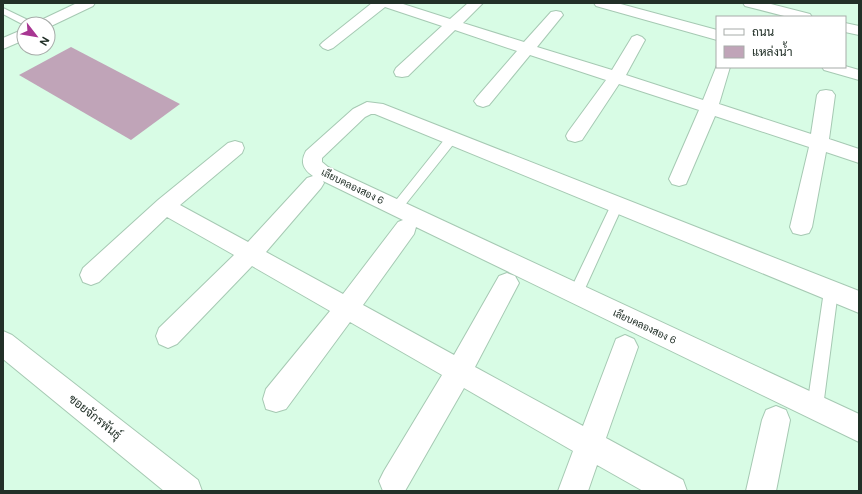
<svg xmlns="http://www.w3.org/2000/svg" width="862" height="494" font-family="'DM Sans',Sarabun,sans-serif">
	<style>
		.water { fill: #c0a4b8 }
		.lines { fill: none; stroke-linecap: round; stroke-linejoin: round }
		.lane-casing { stroke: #a6c9b3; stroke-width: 2 }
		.street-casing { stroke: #a6c9b3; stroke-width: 2 }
		.lane { fill: #fff; fill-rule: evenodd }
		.street { fill: #fff; fill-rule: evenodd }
		.labels { text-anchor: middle; stroke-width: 3.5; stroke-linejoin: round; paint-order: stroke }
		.street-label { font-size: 10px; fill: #223028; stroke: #fff }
		.near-street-label { font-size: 12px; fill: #223028; stroke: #fff }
	</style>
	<rect width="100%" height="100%" fill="#d8fce5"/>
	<path class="water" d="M 71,47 L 180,104 L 131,140 L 19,75 Z"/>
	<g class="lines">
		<g class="lane-casing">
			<path id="lane" d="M 3,8 L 32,22 L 33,24 L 24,25 L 3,14 Z
				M 452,134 L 456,135 L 457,138 L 456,141 L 401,210 L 397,212 L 393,210 L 391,207 L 393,204 L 448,135 Z
				M 617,200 L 621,202 L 623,205 L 583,293 L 581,297 L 576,299 L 571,297 L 569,293 L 611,205 L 613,202 Z
				M 831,285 L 836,287 L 838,291 L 823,407 L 821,413 L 815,415 L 809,413 L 807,407 L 824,291 L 826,287 Z"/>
		</g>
		<g class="street-casing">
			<path id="street" d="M 77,3 L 95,3 L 93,6 L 49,27 L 48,27 L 48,24 L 37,24 L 39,21 Z
				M 372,3 L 400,3 L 450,19 L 468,3 L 483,3 L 463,23 L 524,42 L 551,12 L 556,11 L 561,12 L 563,15 L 537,47 L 612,70 L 632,37 L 637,35 L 642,37 L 645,40 L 626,75 L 703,100 L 717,65 L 717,67 L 730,67 L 719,104 L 811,134 L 817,95 L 820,91 L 826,90 L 832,91 L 835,95 L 829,139 L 859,149 L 859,163 L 826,152 L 812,227 L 809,233 L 801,235 L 793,233 L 790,227 L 809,147 L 715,116 L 686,184 L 679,186 L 672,184 L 669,179 L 699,110 L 619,84 L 582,140 L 575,142 L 568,140 L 566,136 L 568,132 L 606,80 L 530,55 L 489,105 L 483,107 L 477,105 L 474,101 L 477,97 L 517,51 L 455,30 L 408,76 L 402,77 L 396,76 L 394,72 L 396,68 L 442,26 L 385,7 L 333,48 L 328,50 L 323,48 L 320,45 L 323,42 Z
				M 594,3 L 617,3 L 717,30 L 717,40 L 596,6 Z
				M 743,3 L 767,3 L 810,14 L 812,17 L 788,17 L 745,6 Z
				M 845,23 L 859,26 L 859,35 L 845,32 Z
				M 24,29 L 24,40 L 3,49 L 3,38 Z
				M 845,66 L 859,70 L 859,80 L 824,70 L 822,67 Z
				M 367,102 L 383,104 L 859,291 L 859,313 L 375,114 L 371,114 L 365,117 L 322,158 L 322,162 L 328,167 L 859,414 L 859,442 L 416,227 L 414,234 L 363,305 L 454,355 L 499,276 L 507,273 L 515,276 L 519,283 L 475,367 L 583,426 L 616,339 L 625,335 L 634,339 L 638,347 L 606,438 L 683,480 L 687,491 L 643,491 L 597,465 L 588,491 L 558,491 L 573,451 L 464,388 L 405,491 L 383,491 L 379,481 L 384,471 L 442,375 L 350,322 L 286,409 L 276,412 L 266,409 L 263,399 L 266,389 L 330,311 L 252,266 L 177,344 L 168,348 L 159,344 L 156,336 L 159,328 L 234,255 L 167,217 L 99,282 L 91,285 L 83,282 L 80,275 L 83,268 L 158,200 L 228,143 L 235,141 L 242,143 L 244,148 L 242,153 L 180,205 L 248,242 L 307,178 L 313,176 C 303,169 300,162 306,151 L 353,109 ZM 323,181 L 403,220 L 398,222 L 343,294 L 266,252 L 321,188 L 324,183 Z
				M 3,331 L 12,335 L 198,480 L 202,491 L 164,491 L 3,359 Z
				M 776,406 L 786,410 L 790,420 L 776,491 L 746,491 L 762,420 L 766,410 Z"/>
		</g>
		<use href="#lane" class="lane"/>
		<use href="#street" class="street"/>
	</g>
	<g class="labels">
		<g class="street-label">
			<text transform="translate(353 186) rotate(26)" y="4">เลียบคลองสอง 6</text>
			<text transform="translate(645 326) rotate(25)" y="4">เลียบคลองสอง 6</text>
		</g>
		<g class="near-street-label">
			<text transform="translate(95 417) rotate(39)" y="4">ซอยจักรพันธุ์</text>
		</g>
	</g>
	<rect width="862" height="494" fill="none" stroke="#223028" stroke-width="8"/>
	<rect x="716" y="16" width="130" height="52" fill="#ffffff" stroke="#a7aca9"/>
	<rect x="724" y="29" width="20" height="6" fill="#ffffff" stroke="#a7aca9"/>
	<text x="752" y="36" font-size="12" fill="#223028">ถนน</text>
	<rect x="724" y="46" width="20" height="12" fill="#c0a4b8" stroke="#a7aca9"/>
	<text x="752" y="56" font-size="12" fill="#223028">แหล่งน้ำ</text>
	<g transform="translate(36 36) rotate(121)"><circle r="19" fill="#ffffff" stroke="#a7aca9"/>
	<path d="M0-3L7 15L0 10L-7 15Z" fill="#a83692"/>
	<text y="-6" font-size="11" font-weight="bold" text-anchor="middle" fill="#223028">N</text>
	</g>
</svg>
